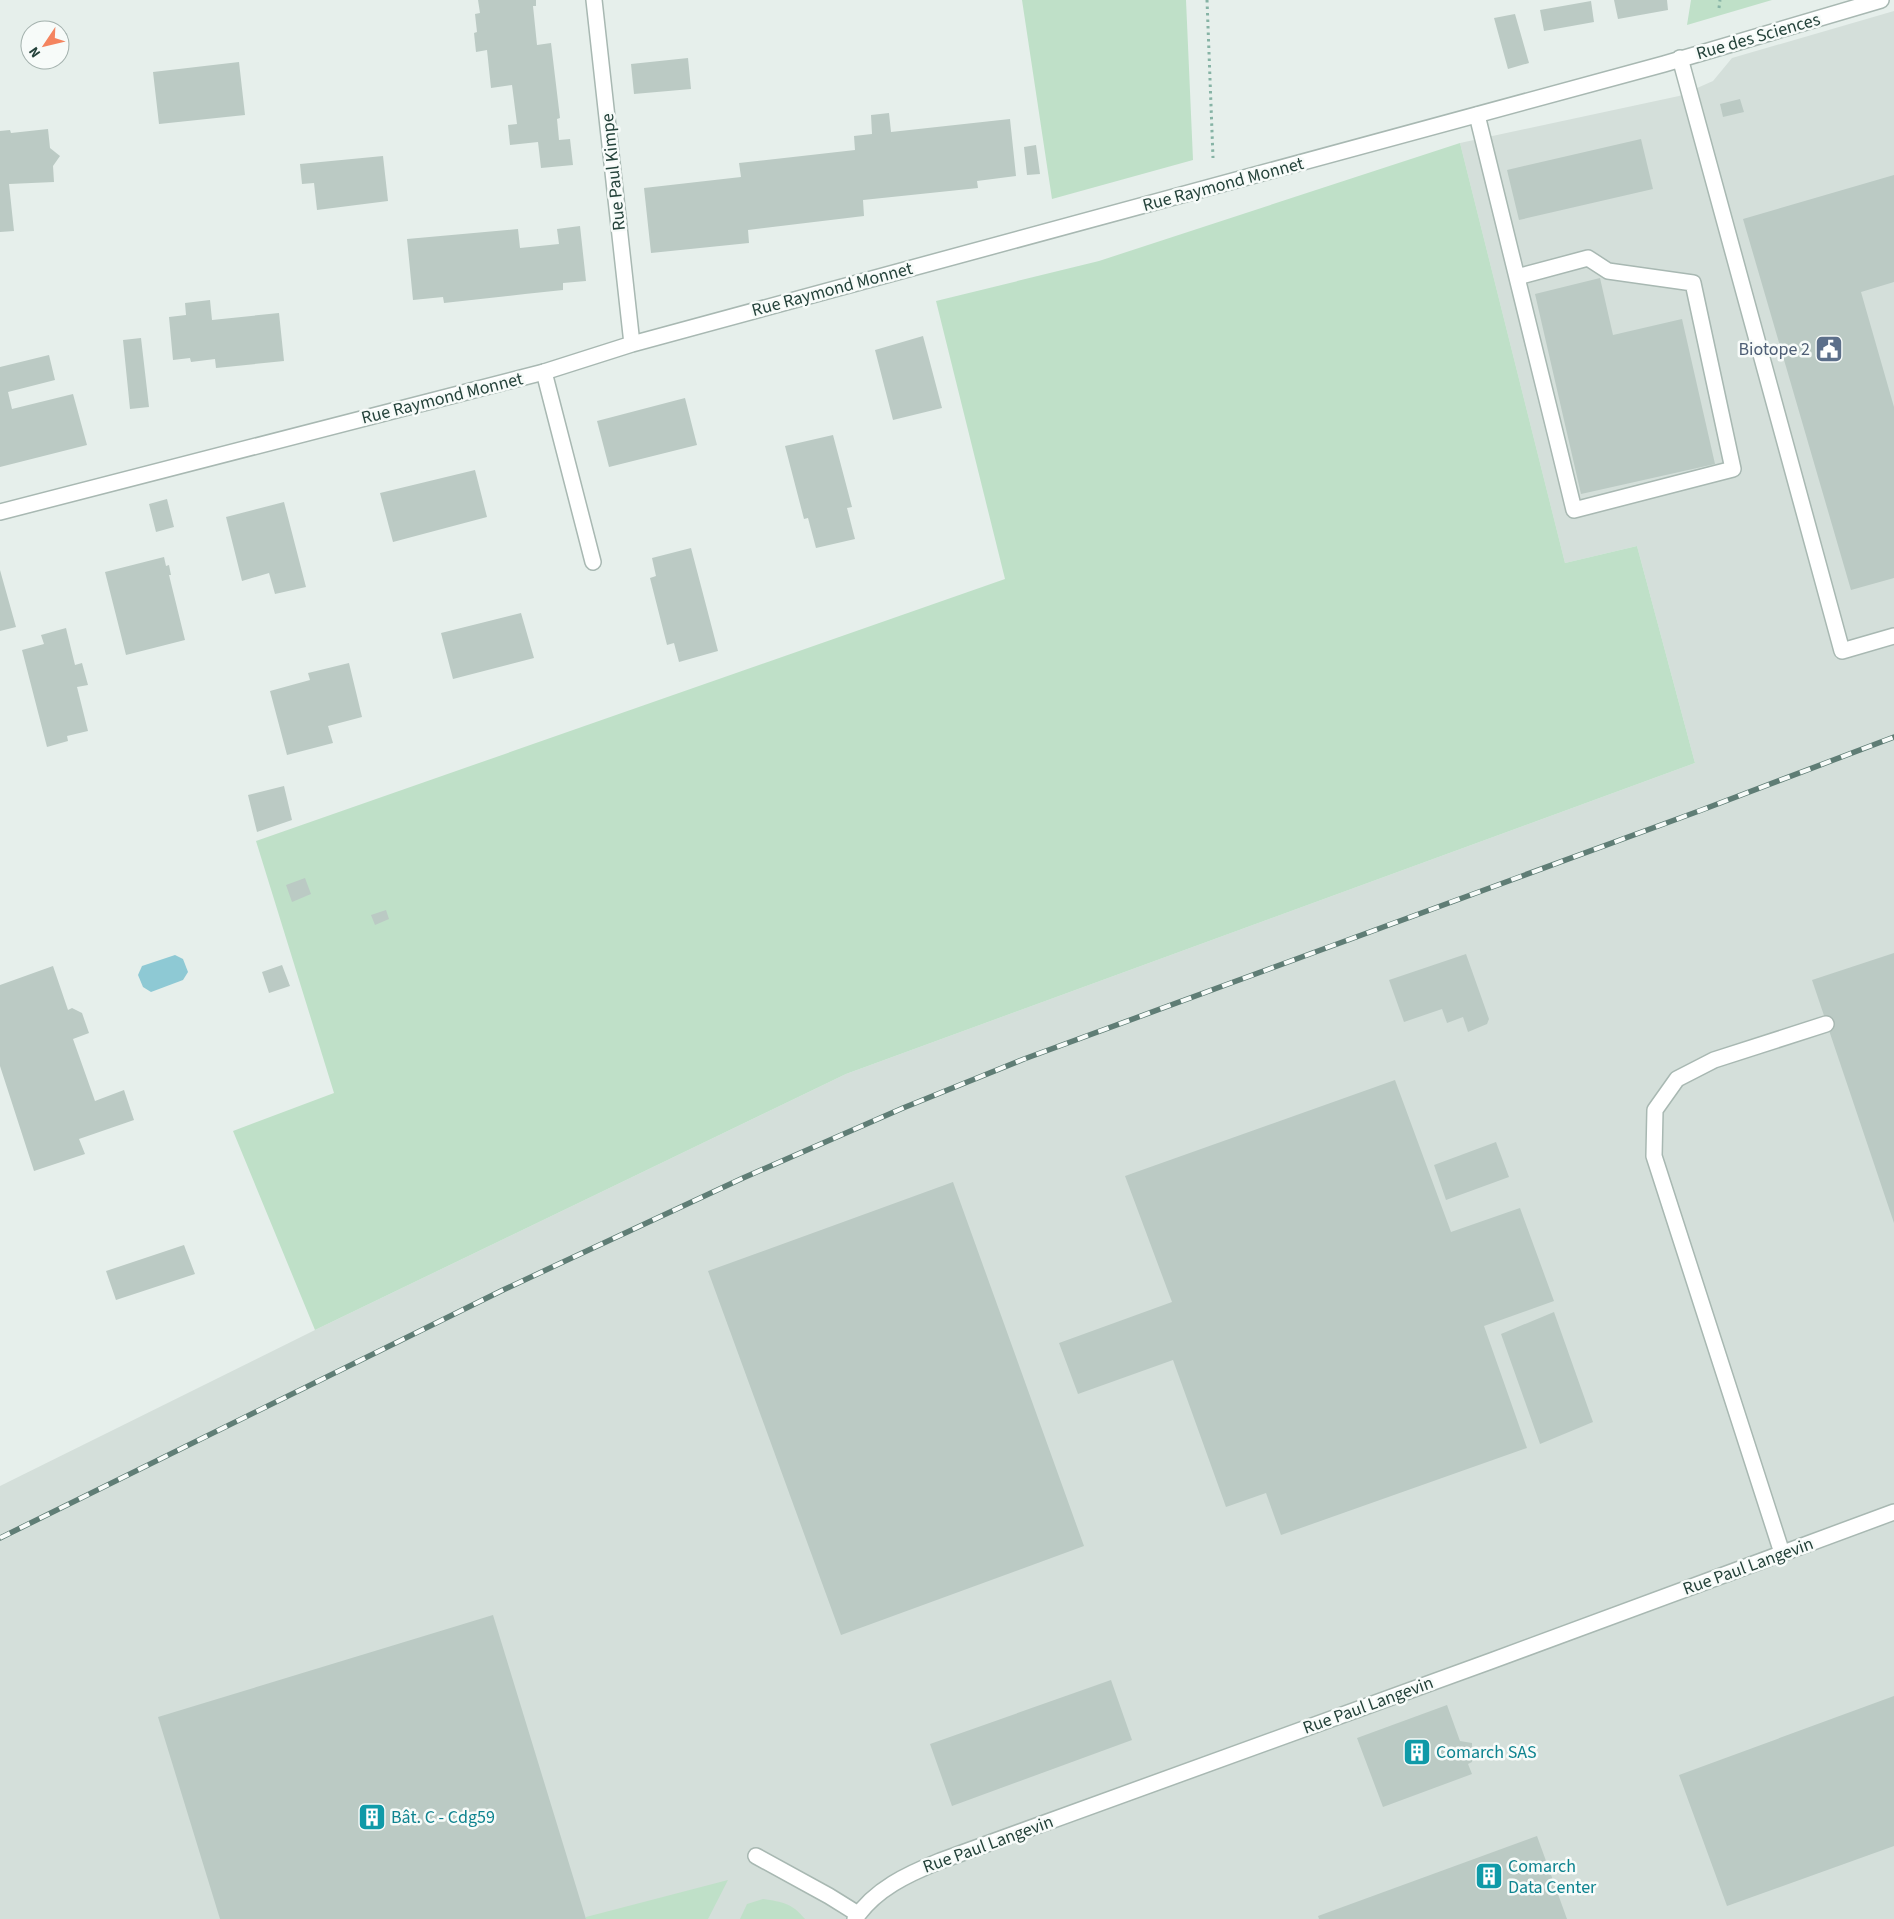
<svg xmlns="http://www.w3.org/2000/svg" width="1894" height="1919" font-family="'Source Sans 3',sans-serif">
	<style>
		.built { fill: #d4dfda }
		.green { fill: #bfe0c8 }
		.water { fill: #8ec9d4 }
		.building { fill: #bbcac4 }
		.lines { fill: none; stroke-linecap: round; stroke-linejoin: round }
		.service-casing { stroke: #a8b8b2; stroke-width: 18 }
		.minor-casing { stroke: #a8b8b2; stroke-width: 18 }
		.path { stroke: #86b3a5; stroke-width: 3; stroke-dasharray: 2.5 4; stroke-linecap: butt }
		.service { stroke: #fff; stroke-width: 15 }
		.minor { stroke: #fff; stroke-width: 15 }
		.rail-casing { stroke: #5f7d75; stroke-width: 5.5 }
		.rail { stroke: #f7fbf9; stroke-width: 4; stroke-dasharray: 11; stroke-linecap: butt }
		.labels { text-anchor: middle; stroke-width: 5; stroke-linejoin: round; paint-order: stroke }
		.street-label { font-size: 18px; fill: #24423a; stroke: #f7fbf9 }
		.service-label { font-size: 18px; fill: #4e5e75; stroke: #f7fbf9; text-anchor: end }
		.culture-label { font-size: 18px; fill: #0d838f; stroke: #f7fbf9; text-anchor: start }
	</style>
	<rect width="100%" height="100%" fill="#e6efeb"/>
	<path class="built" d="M 1894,11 L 1894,1919 L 0,1919 L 0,1486 L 315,1330 L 846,1074 L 1695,763 L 1637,546 L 1565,563 L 1460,143 L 1679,96 L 1713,81 L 1732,58 Z"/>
	<path class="green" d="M 1022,0 L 1186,0 L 1193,160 L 1052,199 Z
		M 1691,0 L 1772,0 L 1687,25 Z
		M 1460,143 L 1565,563 L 1637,546 L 1695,763 L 846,1074 L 315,1330 L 233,1131 L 334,1093 L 256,841 L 1005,579 L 936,301 L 1099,261 Z
		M 728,1880 L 708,1919 L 586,1919 L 586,1917 Z
		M 763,1899 C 783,1902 792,1903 805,1919 L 740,1919 L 747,1904 Z"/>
	<path class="water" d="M 175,955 L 183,959 L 188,972 L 183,980 L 151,992 L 143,987 L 138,975 L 142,966 Z"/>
	<path class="building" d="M 478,0 L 536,0 L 536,6 L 533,6 L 537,45 L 551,43 L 560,118 L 557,119 L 559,140 L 570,139 L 573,165 L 541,168 L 538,142 L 510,145 L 508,125 L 517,124 L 512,85 L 491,88 L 487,50 L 476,52 L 474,33 L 477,32 L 475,14 L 480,13 Z
		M 1614,0 L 1667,0 L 1668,10 L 1618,19 Z
		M 1591,1 L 1594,22 L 1544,31 L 1540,10 Z
		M 1515,14 L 1529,63 L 1508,69 L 1494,18 Z
		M 67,33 L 69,47 L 60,48 L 60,34 Z
		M 688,58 L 691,89 L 634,94 L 631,64 Z
		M 239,62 L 245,115 L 159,124 L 153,72 Z
		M 1740,99 L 1744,112 L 1723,117 L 1720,104 Z
		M 889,113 L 891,132 L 1010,119 L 1016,176 L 977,181 L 978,188 L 863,200 L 864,216 L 748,230 L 749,243 L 651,253 L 644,188 L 741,177 L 739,163 L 855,150 L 854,136 L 872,134 L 871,115 Z
		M 48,129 L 50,148 L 60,156 L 53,166 L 54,182 L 9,184 L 14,231 L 0,232 L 0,131 L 10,130 L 11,133 Z
		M 1641,139 L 1653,189 L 1519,220 L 1507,170 Z
		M 1036,145 L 1040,174 L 1027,175 L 1024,147 Z
		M 383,156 L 388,201 L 317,210 L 314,183 L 302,184 L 300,164 Z
		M 1894,175 L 1894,282 L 1861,292 L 1894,407 L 1894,578 L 1851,590 L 1743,219 Z
		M 580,226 L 586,281 L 563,283 L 563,290 L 525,294 L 444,303 L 443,297 L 413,300 L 407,239 L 518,229 L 520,248 L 559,244 L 557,229 Z
		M 1600,278 L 1613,335 L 1682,319 L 1715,464 L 1581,494 L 1535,294 Z
		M 210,300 L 212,320 L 279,313 L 284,361 L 216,368 L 215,359 L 191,362 L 190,358 L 173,360 L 169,317 L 186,315 L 185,303 Z
		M 923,336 L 942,408 L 893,420 L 875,350 Z
		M 141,338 L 149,407 L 130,409 L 123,340 Z
		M 49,355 L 55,380 L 8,392 L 12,409 L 73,394 L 87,445 L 0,467 L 0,367 Z
		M 685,398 L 697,445 L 609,467 L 597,421 Z
		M 833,435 L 852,507 L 847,508 L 855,539 L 816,548 L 808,518 L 804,519 L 785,446 Z
		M 475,470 L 487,517 L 393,542 L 380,493 Z
		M 167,499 L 174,527 L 156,532 L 149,504 Z
		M 284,502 L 306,587 L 275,594 L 269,573 L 242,581 L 226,517 Z
		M 691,548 L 718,651 L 679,662 L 674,643 L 667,645 L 650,578 L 656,576 L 652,558 Z
		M 164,557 L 166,566 L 169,565 L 171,575 L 169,575 L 185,640 L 126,655 L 105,572 Z
		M 0,570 L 16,627 L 0,631 Z
		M 521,613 L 534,658 L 453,679 L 441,633 Z
		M 66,628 L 75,665 L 82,663 L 88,685 L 77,687 L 88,731 L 67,736 L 68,741 L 47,747 L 22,650 L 44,644 L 41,635 Z
		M 349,663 L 362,717 L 328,726 L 333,743 L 287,755 L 270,691 L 310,680 L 308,673 Z
		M 284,786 L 292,820 L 257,832 L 248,795 Z
		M 305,878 L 311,894 L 292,902 L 286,885 Z
		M 386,910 L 389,919 L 375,925 L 371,915 Z
		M 1894,953 L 1894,1223 L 1812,980 Z
		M 1466,954 L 1489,1019 L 1487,1024 L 1468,1032 L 1463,1017 L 1447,1023 L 1442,1009 L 1404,1022 L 1389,980 Z
		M 282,965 L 290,986 L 269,993 L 262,972 Z
		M 53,966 L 68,1010 L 72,1008 L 82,1013 L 89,1033 L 73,1039 L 95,1101 L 124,1090 L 134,1120 L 79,1139 L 85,1154 L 34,1171 L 0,1066 L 0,985 Z
		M 1395,1080 L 1451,1232 L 1520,1208 L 1554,1301 L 1484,1326 L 1527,1448 L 1281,1535 L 1266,1493 L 1226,1507 L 1173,1360 L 1078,1394 L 1059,1343 L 1172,1302 L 1125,1176 Z
		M 1496,1142 L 1509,1177 L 1446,1200 L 1434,1165 Z
		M 953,1182 L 1084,1546 L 841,1635 L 708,1271 Z
		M 184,1245 L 195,1274 L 116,1300 L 106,1271 Z
		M 1554,1312 L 1593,1422 L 1540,1444 L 1501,1334 Z
		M 493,1615 L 586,1919 L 220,1919 L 158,1717 Z
		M 1111,1680 L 1132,1740 L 952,1806 L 930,1744 Z
		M 1894,1696 L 1894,1846 L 1727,1906 L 1679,1775 Z
		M 1447,1705 L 1460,1741 L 1472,1743 L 1472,1762 L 1468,1764 L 1472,1774 L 1383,1807 L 1357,1738 Z
		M 1537,1836 L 1567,1919 L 1319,1919 L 1318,1916 Z"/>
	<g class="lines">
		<g class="service-casing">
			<path id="service" d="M 1680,58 L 1842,651 L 1894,636
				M 1477,115 C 1509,246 1542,378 1574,510 L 1733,469 L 1693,283 L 1608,271 L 1588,258 L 1517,277
				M 544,372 L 593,562
				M 1782,1553 L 1654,1156 L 1655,1110 L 1677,1079 L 1714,1060 L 1826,1024
				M 756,1856 L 829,1896 L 858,1914"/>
		</g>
		<g class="minor-casing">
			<path id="minor" d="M 594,0 L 632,344
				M 0,512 L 544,372 L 632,344 L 1664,64 L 1881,0
				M 855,1919 C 875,1889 908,1874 940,1861 L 1491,1661 L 1894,1512"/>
		</g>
		<path class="path" d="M 1207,0 L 1213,158
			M 1719,8 L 1720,0"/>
		<use href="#service" class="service"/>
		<use href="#minor" class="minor"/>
		<g class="rail-casing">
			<path id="rail" d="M 0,1538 L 503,1290 L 743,1178 L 903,1108 L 1024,1059 L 1699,811 L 1894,737"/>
		</g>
		<use href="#rail" class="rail"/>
	</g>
	<defs>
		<g id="civic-square" transform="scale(1.4375)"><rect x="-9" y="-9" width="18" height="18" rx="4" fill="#5c6f8a" stroke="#f7fbf9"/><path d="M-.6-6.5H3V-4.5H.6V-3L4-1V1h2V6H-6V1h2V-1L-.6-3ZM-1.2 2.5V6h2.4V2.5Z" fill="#fff"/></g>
		<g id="building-square" transform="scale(1.4375)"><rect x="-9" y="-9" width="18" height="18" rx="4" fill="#0f9aa8" stroke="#f7fbf9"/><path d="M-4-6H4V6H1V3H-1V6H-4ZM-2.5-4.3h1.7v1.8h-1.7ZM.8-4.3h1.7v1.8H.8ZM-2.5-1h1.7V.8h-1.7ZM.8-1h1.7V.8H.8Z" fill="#fff"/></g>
	</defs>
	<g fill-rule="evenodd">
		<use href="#civic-square" x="1829" y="349"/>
		<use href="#building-square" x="1417" y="1752"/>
		<use href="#building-square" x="372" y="1817"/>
		<use href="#building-square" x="1489" y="1876"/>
	</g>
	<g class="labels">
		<g class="street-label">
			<text transform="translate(1758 36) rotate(-16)" y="6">Rue des Sciences</text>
			<text transform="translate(613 172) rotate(-96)" y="6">Rue Paul Kimpe</text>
			<text transform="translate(1223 184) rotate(-15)" y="6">Rue Raymond Monnet</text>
			<text transform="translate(832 289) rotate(-15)" y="6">Rue Raymond Monnet</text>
			<text transform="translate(442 398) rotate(-14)" y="6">Rue Raymond Monnet</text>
			<text transform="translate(1748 1566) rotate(-20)" y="6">Rue Paul Langevin</text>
			<text transform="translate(1368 1705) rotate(-20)" y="6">Rue Paul Langevin</text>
			<text transform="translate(988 1844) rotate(-20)" y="6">Rue Paul Langevin</text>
		</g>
		<g class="service-label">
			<text x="1810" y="355">Biotope 2</text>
		</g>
		<g class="culture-label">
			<text x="1436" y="1758">Comarch SAS</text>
			<text x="391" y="1823">Bât. C - Cdg59</text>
			<text x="1508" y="1872">Comarch<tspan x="1508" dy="21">Data Center</tspan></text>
		</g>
	</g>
	<g transform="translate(45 45) rotate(235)"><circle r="24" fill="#f7fbf9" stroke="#a3b1ad"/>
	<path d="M0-4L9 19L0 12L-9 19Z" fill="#f4845f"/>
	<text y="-8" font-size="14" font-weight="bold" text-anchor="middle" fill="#24423a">N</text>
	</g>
</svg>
